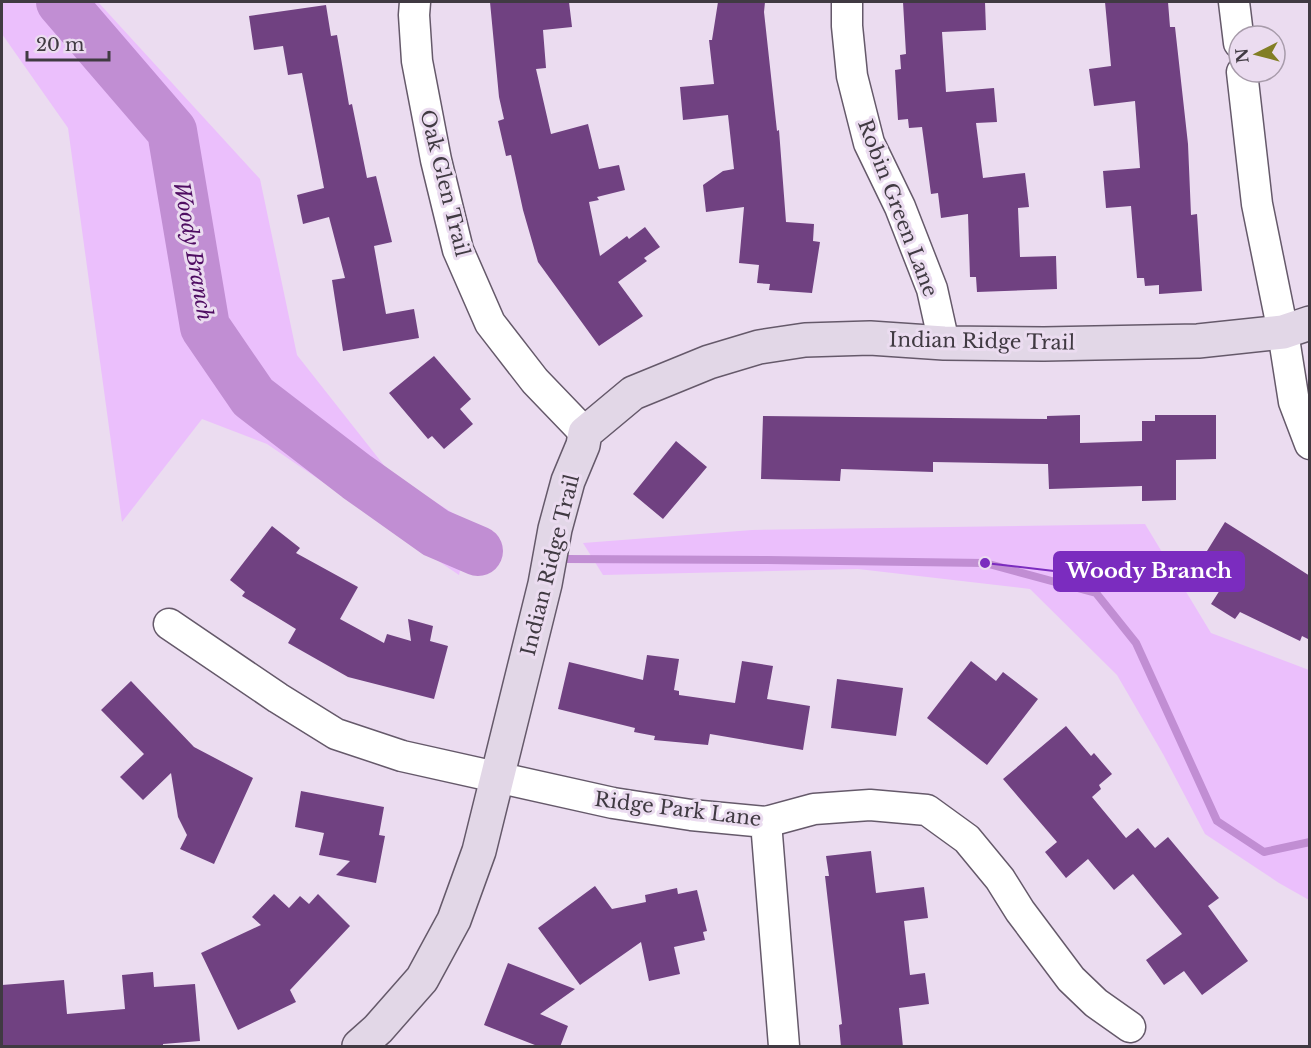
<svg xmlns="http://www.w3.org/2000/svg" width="1311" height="1048" font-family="'Libre Baskerville',serif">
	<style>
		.green { fill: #ebbffc }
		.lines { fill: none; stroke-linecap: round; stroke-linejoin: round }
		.stream { stroke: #c18ed3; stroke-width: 8 }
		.river { stroke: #c18ed3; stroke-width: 50 }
		.building { fill: #704181 }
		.street-casing { stroke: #65596a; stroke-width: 33 }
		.secondary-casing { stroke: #65596a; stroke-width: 36 }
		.street { stroke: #fff; stroke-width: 30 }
		.secondary { stroke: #e2d7e7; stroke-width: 33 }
		.labels { text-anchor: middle; stroke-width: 6; stroke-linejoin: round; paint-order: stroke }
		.street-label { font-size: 20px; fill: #403a42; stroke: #ebdcf0 }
		.water-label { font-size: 21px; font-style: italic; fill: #4f0d62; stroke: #ebdcf0 }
		.leader { fill: none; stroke: #7b2cbf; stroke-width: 2 }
		.callout-dot { fill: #7b2cbf; stroke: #ebdcf0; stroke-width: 2 }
		.callout { fill: #7b2cbf; stroke: #7b2cbf; stroke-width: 2 }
		.callout-label { font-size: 21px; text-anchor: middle; font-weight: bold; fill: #fff }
	</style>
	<rect width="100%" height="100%" fill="#ebdcf0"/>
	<path class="green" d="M 2,2 L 98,2 L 260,179 L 297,355 L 390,473 L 470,524 L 459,575 L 267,444 L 202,419 L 122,522 L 68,128 L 2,34 Z
		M 1145,524 L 1211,633 L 1309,670 L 1309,900 L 1279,883 L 1205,834 L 1163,754 L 1117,675 L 1030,589 L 858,569 L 603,575 L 583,543 L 752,530 Z"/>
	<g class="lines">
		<path class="stream" d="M 566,559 L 767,560 L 985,563 L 1096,593 L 1136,643 L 1217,821 L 1264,852 L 1310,842"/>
		<path class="river" d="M 61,2 L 172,131 L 205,327 L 253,397 L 357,477 L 436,533 L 478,551"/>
	</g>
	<path class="building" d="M 490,2 L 569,2 L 572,27 L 543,30 L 546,68 L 536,69 L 551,134 L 588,124 L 599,169 L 619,165 L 625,190 L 597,197 L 599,200 L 589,202 L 600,256 L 627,236 L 629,239 L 645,227 L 660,247 L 644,258 L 647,261 L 618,282 L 643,316 L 599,346 L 538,262 L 523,210 L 511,155 L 506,156 L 498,121 L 504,119 L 499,97 Z
		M 718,2 L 765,2 L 764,12 L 777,131 L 779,130 L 786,222 L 814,224 L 813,241 L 820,242 L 812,293 L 769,290 L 770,284 L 757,283 L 759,265 L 739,263 L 744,207 L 706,212 L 703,185 L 723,171 L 734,169 L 728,115 L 683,120 L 680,87 L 714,84 L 709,40 L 712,40 Z
		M 903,2 L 985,2 L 986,30 L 942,32 L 946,92 L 994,88 L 997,122 L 976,123 L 983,178 L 1025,173 L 1029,207 L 1018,208 L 1020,257 L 1056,256 L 1057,289 L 977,292 L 976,277 L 970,277 L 968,214 L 941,218 L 938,193 L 931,194 L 922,127 L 909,128 L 908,119 L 898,120 L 895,70 L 901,69 L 900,55 L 906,54 Z
		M 1105,2 L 1168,2 L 1170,27 L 1175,27 L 1188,144 L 1191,215 L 1197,214 L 1202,291 L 1159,294 L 1159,285 L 1145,286 L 1144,278 L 1137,278 L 1131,206 L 1106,208 L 1103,171 L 1140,168 L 1135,101 L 1094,106 L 1089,69 L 1111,66 Z
		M 326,5 L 331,36 L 337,35 L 349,105 L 352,104 L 367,178 L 376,176 L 392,242 L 374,246 L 386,314 L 414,309 L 419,338 L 343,351 L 332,280 L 345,278 L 329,217 L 303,224 L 297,195 L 324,188 L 302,73 L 288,75 L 283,46 L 254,50 L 249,16 Z
		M 434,356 L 471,399 L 460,409 L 473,424 L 444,449 L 432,436 L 428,439 L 389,393 Z
		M 1080,415 L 1080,443 L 1142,441 L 1142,421 L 1155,421 L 1155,415 L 1216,415 L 1216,459 L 1176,460 L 1176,500 L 1142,501 L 1142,486 L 1049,489 L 1048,464 L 933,462 L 933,472 L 841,469 L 840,481 L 761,479 L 763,416 L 1047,419 L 1047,416 Z
		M 676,441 L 707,467 L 663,519 L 633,494 Z
		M 1225,522 L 1310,576 L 1310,640 L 1302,636 L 1300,641 L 1240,612 L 1235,619 L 1211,604 L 1229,576 L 1202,559 Z
		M 272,526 L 300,548 L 296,553 L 358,587 L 340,619 L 384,643 L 387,634 L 411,641 L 408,619 L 433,626 L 430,641 L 448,646 L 434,699 L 348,677 L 288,643 L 296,629 L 242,596 L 245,592 L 230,580 Z
		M 647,655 L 679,659 L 674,690 L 679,691 L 679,695 L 735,703 L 742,661 L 773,666 L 767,699 L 810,706 L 803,750 L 710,734 L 708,745 L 654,740 L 655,736 L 634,732 L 635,728 L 558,709 L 569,662 L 643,680 Z
		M 971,661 L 996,681 L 1003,672 L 1038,699 L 987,765 L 927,718 Z
		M 837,679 L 903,688 L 896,736 L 831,728 Z
		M 131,681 L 194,747 L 253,778 L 214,864 L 180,849 L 187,835 L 178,817 L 171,773 L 143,800 L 120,777 L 144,754 L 101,710 Z
		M 1066,726 L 1091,756 L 1094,753 L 1112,774 L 1099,785 L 1101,789 L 1092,797 L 1126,838 L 1138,828 L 1155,848 L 1168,837 L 1219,898 L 1208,906 L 1248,961 L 1202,995 L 1184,971 L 1164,985 L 1146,960 L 1182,934 L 1133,874 L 1114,890 L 1088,859 L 1066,878 L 1045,852 L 1057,842 L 1003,779 Z
		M 301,791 L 384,807 L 379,835 L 385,836 L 376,883 L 336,875 L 350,861 L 319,855 L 324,833 L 295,827 Z
		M 871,851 L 876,893 L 924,887 L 928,918 L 904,921 L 910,975 L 925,973 L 929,1004 L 899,1008 L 903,1047 L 841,1047 L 839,1025 L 842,1024 L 825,876 L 829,876 L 826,856 Z
		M 595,886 L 612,909 L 646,902 L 645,895 L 677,888 L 678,894 L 697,890 L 707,931 L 703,932 L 705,940 L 674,947 L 680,974 L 649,981 L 641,942 L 580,985 L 538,928 Z
		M 274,894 L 289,908 L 300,896 L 309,904 L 318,894 L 350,926 L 290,990 L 296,1002 L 238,1030 L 201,953 L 261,925 L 252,917 Z
		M 508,963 L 575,989 L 540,1014 L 568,1026 L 560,1047 L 540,1047 L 484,1025 Z
		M 153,972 L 154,987 L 195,984 L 200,1041 L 163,1044 L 163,1047 L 2,1047 L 2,985 L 64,980 L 67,1014 L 125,1009 L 122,975 Z"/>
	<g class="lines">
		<g class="street-casing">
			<path id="street" d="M 415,2 L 414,15 L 417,61 L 436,160 L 458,250 L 490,323 L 535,381 L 585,433
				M 847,2 L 847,26 L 852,76 L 869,143 L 900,207 L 932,289 L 944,343
				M 1234,2 L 1239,43
				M 1242,72 L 1257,204 L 1283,332 L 1294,402 L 1310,444
				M 169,624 L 278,698 L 336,734 L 402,756 L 613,803 L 691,815 L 766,822 L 814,809 L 870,805 L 927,810 L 967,839 L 1000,879 L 1020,911 L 1071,979 L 1096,1003 L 1130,1027
				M 766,822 L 784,1046"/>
		</g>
		<g class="secondary-casing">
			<path id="secondary" d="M 359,1046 L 378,1029 L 422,979 L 454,920 L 479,851 L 545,584 L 555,529 L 568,481 L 583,445 L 585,433 L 633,393 L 709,362 L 759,347 L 805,340 L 870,338 L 944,343 L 1044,344 L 1198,341 L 1283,332 L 1310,323"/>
		</g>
		<use href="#street" class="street"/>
		<use href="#secondary" class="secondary"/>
	</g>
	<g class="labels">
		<g class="street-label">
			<text transform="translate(445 183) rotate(76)" y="7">Oak Glen Trail</text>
			<text transform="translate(898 208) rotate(69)" y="7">Robin Green Lane</text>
			<text transform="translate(982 341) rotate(1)" y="7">Indian Ridge Trail</text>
			<text transform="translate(550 565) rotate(-76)" y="7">Indian Ridge Trail</text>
			<text transform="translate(678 809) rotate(7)" y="7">Ridge Park Lane</text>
		</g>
		<g class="water-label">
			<text transform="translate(193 251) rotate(80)" y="7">Woody Branch</text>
		</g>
	</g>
	<path class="leader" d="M985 563L1054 571"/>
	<circle class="callout-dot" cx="985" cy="563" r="6"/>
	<rect class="callout" x="1054" y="552" width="190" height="39" rx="6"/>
	<g class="callout-label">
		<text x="1149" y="578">Woody Branch</text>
	</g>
	<rect width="1311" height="1048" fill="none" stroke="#403a42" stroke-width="6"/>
	<g transform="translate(1257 54) rotate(264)"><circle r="28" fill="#ebdcf0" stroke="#a79baa" stroke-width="1.5"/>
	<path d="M0-4.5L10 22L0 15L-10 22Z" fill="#827e25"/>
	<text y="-9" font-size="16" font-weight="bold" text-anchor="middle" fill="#403a42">N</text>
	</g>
	<path d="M27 51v9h82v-9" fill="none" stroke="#403a42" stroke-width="3"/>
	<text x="36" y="51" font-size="18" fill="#403a42" stroke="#ebdcf0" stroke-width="4.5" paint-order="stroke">20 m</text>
</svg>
